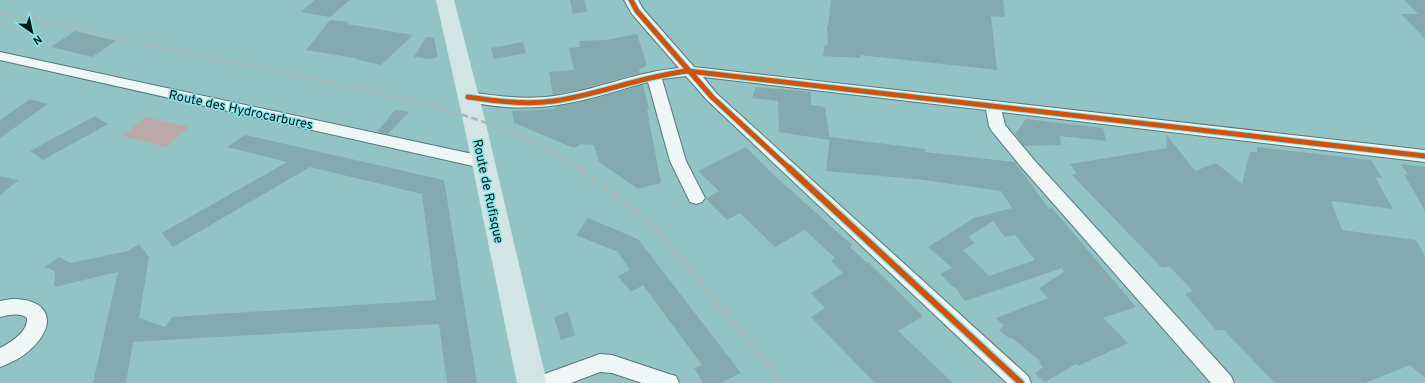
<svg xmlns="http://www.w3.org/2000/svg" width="1425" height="383" font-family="Overpass,sans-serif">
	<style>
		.green { fill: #bba9aa }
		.building { fill: #84aaaf; fill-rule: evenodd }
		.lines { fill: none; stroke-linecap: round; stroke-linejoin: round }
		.minor-casing { stroke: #54797b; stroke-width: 2 }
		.major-casing { stroke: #cee4e5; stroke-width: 2 }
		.minor { fill: #eff6f6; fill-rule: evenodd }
		.major { fill: #d3e4e5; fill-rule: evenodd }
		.rail-far1 { stroke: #acb8b8; stroke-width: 2.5; stroke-dasharray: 7 3.5; stroke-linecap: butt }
		.rail { stroke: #acb8b8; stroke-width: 3.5; stroke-dasharray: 9 4.5; stroke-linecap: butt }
		.cycleway-far1-casing { stroke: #8ae4e7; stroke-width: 7 }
		.cycleway-casing { stroke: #8ae4e7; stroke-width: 9 }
		.cycleway-far1 { stroke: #d1520d; stroke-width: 5 }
		.cycleway { stroke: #d1520d; stroke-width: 6 }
		.labels { text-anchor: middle; stroke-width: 3; stroke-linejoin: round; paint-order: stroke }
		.street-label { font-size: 13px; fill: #001617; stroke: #8ae4e7 }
	</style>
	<rect width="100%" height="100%" fill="#92c3c5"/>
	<path class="green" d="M 146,117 L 189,127 L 166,147 L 122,136 Z"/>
	<path class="building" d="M 315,0 L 350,0 L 330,17 L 301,12 Z
		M 570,0 L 584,0 L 587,11 L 573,14 Z
		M 831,0 L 1003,0 L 1005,17 L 991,16 L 997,70 L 860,55 L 860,58 L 823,56 L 825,45 L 828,45 L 827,26 L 828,26 Z
		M 1405,0 L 1425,0 L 1425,39 L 1401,14 L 1418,14 Z
		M 330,20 L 348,22 L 347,24 L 413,35 L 381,65 L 355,59 L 356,58 L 306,50 Z
		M 75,31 L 116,41 L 92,57 L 51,47 Z
		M 637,34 L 647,66 L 639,69 L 640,73 L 585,88 L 553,95 L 549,72 L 574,70 L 569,48 L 580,47 L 579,41 L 605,40 Z
		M 426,37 L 434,38 L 438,57 L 431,59 L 414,57 Z
		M 523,42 L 526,53 L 494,59 L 491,48 Z
		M 643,85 L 649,109 L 647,110 L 661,183 L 638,189 L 599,162 L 594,145 L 581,144 L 574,148 L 514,123 L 512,111 L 555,109 L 555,107 L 589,100 Z
		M 756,87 L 811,92 L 811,105 L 825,107 L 830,140 L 779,132 L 778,101 L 752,98 Z
		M 30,99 L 48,104 L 0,138 L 0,120 Z
		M 395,110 L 409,112 L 388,134 L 377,132 Z
		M 95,116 L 108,124 L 43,160 L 30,151 Z
		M 1026,119 L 1103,128 L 1106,141 L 1060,136 L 1061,145 L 1024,146 L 1015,134 Z
		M 1166,134 L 1195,171 L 1216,163 L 1242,184 L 1250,152 L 1257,152 L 1257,147 L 1371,160 L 1382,178 L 1375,177 L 1393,209 L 1331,201 L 1342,230 L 1416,240 L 1425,256 L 1425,378 L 1410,365 L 1365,383 L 1275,383 L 1224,330 L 1216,330 L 1185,294 L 1193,291 L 1169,266 L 1162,268 L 1072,175 L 1077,174 L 1070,164 L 1167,148 Z
		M 245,135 L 444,180 L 477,383 L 447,383 L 439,324 L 133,342 L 126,383 L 93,383 L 118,272 L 54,287 L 55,271 L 45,267 L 59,257 L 70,263 L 128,251 L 139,244 L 149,257 L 139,318 L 165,327 L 172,317 L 436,300 L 422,194 L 310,167 L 173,247 L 162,233 L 287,162 L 227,147 Z
		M 830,137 L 926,149 L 925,152 L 1015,162 L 1049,209 L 1052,208 L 1136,307 L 1103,318 L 1128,343 L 1078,366 L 1076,364 L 1045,382 L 1035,374 L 1043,367 L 1039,363 L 1041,362 L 1012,338 L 1010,339 L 999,330 L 1004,326 L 996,318 L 1048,298 L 1039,288 L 1064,272 L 1062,268 L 965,301 L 954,286 L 953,287 L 940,274 L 952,268 L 928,247 L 974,218 L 1012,208 L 1001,191 L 924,180 L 826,171 ZM 993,221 L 1005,237 L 1015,235 L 1035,260 L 989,276 L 963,250 L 975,243 L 968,237 Z
		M 746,147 L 775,176 L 852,245 L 850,247 L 867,263 L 868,262 L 923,316 L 898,331 L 953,383 L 875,383 L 811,317 L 825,308 L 811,293 L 843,273 L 831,261 L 835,258 L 805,230 L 775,247 L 740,213 L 727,220 L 706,199 L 719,191 L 698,171 Z
		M 1401,164 L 1425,167 L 1425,211 L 1404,174 L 1408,175 Z
		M 0,176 L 19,180 L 0,195 Z
		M 588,218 L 638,239 L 741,373 L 721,383 L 703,383 L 694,368 L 702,365 L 643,285 L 631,292 L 618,276 L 630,270 L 618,252 L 576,235 Z
		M 568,312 L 575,335 L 561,340 L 554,317 Z"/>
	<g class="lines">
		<g class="minor-casing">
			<path id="minor" d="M 624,0 L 638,0 L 643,9 L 694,67 L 1425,150 L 1425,162 L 1002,112 L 1005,125 L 1035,161 L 1231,376 L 1234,383 L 1211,383 L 1023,169 L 991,130 L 989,126 L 986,110 L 703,77 L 717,94 L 1028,376 L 1031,383 L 1007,383 L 707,100 L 686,76 L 662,79 L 686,161 L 705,198 L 702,202 L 696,204 L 690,202 L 670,161 L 648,82 C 622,89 596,98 569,103 C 535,110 496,109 463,100 L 460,97 L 463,94 L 468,92 C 496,96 525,100 554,96 C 596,90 636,72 679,68 L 632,14 Z
				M 0,52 L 482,156 L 488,158 L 490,162 L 488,166 L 482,168 L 0,60 Z
				M 11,299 C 48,298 59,322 32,348 C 23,357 11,363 0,367 L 0,348 C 11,342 28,332 27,318 C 20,312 9,315 0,317 L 0,301 Z
				M 600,354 L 612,355 L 669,374 L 676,376 L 679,383 L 642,383 L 612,373 L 600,372 L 571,383 L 536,383 L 539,376 Z"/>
		</g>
		<g class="major-casing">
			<path id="major" d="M 437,0 L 453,0 L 484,120 L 546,383 L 518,383 L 464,120 Z"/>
		</g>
		<use href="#minor" class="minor"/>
		<use href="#major" class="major"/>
		<path class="rail-far1" d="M 0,13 C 94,33 188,53 282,73 C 383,94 493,111 580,169"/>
		<path class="rail" d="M 579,168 L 626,203 L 659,233 L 783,383"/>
		<g class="cycleway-far1-casing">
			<path id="cycleway-far1" d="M 631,0 L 637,11 L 712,97 L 790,169
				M 468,97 C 496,101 525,105 554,101 C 599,95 642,76 688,71 L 1425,156"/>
		</g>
		<g class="cycleway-casing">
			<path id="cycleway" d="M 789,168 L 1021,383"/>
		</g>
		<use href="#cycleway-far1" class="cycleway-far1"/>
		<use href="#cycleway" class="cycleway"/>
	</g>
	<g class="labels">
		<g class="street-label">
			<text transform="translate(241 109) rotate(12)" y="5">Route des Hydrocarbures</text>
			<text transform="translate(489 191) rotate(78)" y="5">Route de Rufisque</text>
		</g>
	</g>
	<g transform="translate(32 32) rotate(146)" stroke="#8ae4e7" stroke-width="3" paint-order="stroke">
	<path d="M0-3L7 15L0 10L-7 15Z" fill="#001617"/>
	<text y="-6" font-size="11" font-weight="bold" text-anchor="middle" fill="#001617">N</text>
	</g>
</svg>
